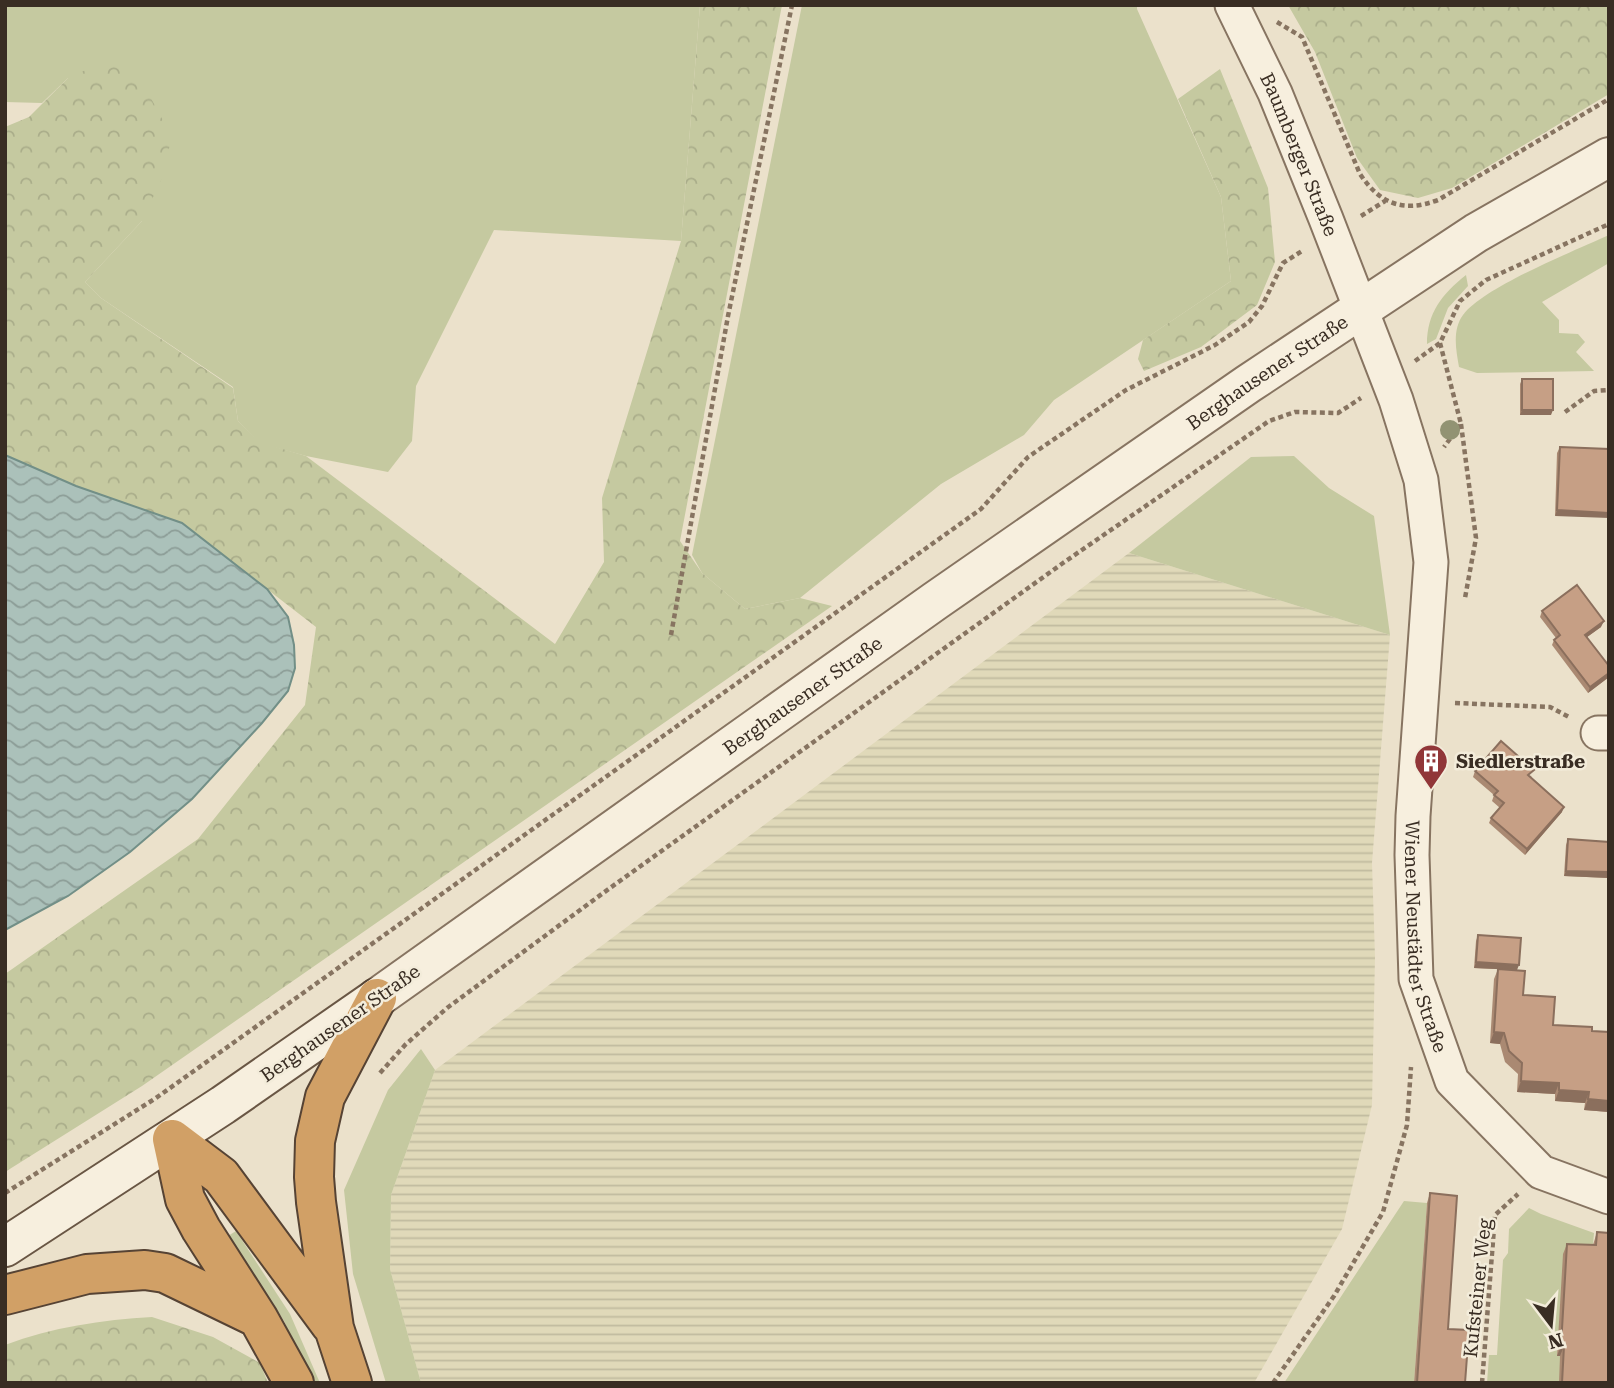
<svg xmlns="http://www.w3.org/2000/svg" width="1614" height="1388" font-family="'Roboto Serif',serif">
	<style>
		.farmland { fill: url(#farmland-rules) }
		.green { fill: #c5c9a0 }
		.forest { fill: url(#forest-crowns) }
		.water { fill: url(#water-waves); stroke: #728f87; stroke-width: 2 }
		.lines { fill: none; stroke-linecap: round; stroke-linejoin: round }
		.minor-casing { stroke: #877461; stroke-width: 37 }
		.tertiary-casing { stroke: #877461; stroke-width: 42 }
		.secondary-casing { stroke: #695644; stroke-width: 42 }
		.motorway-casing { stroke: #564334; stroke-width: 42 }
		.path { stroke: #877461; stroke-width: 4.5; stroke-dasharray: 5 3.5; stroke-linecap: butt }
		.minor { stroke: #f7efde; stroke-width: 33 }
		.tertiary { stroke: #f7efde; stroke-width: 38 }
		.secondary { stroke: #f7efde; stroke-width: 38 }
		.motorway { stroke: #d1a066; stroke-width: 38 }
		.tree { fill: #929373 }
		.wall { fill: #aa8972 }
		.shaded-wall { fill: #8b6f5d }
		.building { fill: #c69f85; stroke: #8b6f5d; stroke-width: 2 }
		.labels { text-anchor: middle; stroke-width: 5; stroke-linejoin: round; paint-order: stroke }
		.street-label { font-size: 19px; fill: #392d23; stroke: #f3ecda }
		.poi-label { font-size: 19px; font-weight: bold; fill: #392d23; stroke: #f3ecda; text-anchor: start }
	</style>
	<defs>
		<pattern id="farmland-rules" width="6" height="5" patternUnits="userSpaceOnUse" patternTransform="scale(1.75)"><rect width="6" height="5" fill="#e0d9b9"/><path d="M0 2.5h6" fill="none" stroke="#c1bb9f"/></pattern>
		<pattern id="forest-crowns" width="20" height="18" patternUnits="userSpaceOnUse" patternTransform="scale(1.75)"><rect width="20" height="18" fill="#c5c9a0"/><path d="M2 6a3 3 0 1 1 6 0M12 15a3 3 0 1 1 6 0" fill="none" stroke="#aaad8a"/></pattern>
		<pattern id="water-waves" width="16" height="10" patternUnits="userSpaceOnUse" patternTransform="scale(1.75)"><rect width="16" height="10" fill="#abc1ba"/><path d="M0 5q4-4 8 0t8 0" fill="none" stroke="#8c9d97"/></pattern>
	</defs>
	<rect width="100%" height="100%" fill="#ebe1cb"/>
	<path class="farmland" d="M 1129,553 L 1390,635 L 1372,863 L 1375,957 L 1372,1105 L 1342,1229 L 1254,1383 L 421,1383 L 390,1269 L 391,1195 L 435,1070 Z"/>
	<path class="green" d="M 5,5 L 700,5 L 681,241 L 494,230 L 416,386 L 412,441 L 388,472 L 306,456 L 259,443 L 238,421 L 233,387 L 101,298 L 85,282 L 142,221 L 68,78 L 42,103 L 5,102 Z
		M 802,5 L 1137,5 L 1137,9 L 1221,197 L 1231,281 L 1054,400 L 1024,435 L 941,484 L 800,598 L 745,609 L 702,573 L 692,555 Z
		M 1609,235 L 1609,263 L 1542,302 L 1559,320 L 1559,333 L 1578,334 L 1585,342 L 1576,352 L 1594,371 L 1477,373 L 1459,367 C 1456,350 1452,330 1463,315 C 1484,287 1574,251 1609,235 Z
		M 1466,275 L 1468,286 L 1448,308 L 1436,339 L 1427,344 C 1427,313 1442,294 1466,275 Z
		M 1294,456 L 1329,488 L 1374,516 L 1390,635 L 1129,553 L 1251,457 Z
		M 421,1049 L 435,1070 L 391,1195 L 390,1269 L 421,1383 L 386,1383 L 353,1274 L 344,1190 L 388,1090 Z
		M 1404,1201 L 1427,1203 L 1414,1383 L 1284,1383 Z
		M 1529,1208 L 1541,1214 L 1594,1233 L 1592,1256 L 1562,1288 L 1557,1355 L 1561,1356 L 1560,1383 L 1487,1383 L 1489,1355 L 1497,1355 L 1503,1260 L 1508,1253 L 1509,1229 Z
		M 236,1231 L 290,1314 L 320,1383 L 313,1383 L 284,1321 L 228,1236 Z"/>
	<path class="forest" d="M 700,5 L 782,5 L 680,541 L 702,573 L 745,609 L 800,598 L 832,606 L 142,1086 L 5,1172 L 5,974 L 198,839 L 305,705 L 316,627 L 182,523 L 76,486 L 5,455 L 5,127 L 29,117 L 68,78 L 110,59 L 141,80 L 172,137 L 161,180 L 142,221 L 85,282 L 101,298 L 233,388 L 238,421 L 259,442 L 306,456 L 555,644 L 604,562 L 602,498 L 681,241 Z
		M 1288,5 L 1609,5 L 1609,94 L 1452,188 L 1418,198 L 1380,190 L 1357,158 L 1315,52 Z
		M 1220,69 L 1268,188 L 1275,262 L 1257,305 L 1201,347 L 1144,371 L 1138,359 L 1143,340 L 1231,281 L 1221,197 L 1178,99 Z
		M 152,1317 L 213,1337 L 260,1363 L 268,1383 L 5,1383 L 5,1345 C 52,1327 102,1320 152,1317 Z"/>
	<path class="water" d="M 5,455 L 76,486 L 182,523 L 267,589 L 288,617 L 294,645 L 295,668 L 288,691 L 262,723 L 192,799 L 130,852 L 68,896 L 5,930 Z"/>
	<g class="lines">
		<g class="minor-casing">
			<g id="minor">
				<path id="s1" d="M 1232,5 L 1275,93 L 1326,219 L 1396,400 L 1421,480 L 1431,562 L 1413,816 L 1412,855 L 1416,979 L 1452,1081 L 1541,1172 L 1609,1197"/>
				<path d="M 1598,733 L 1609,733"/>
			</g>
		</g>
		<g class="tertiary-casing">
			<g id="tertiary">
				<path id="s2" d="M 377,998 L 935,601 L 1248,384 L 1476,233 L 1609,157"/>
			</g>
		</g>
		<g class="secondary-casing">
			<path id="secondary" d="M 5,1247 L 223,1105 L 377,998"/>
		</g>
		<g class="motorway-casing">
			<path id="motorway" d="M 172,1139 L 221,1176 L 331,1325
				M 172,1139 L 185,1199 L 201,1229 L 258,1318
				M 5,1295 L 87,1274 L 145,1270 L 165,1273 L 258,1318 L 294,1383
				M 352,1383 L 334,1328 L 316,1202 L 314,1177 L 315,1141 L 325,1097 L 377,998"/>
		</g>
		<path class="path" d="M 1277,22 L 1302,37 L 1360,174 C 1380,204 1403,213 1438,200 L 1609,99
			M 1361,216 L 1385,201
			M 1440,343 L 1461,424 L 1444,447
			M 1415,361 L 1440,343 L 1460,301 L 1486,280 L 1609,224
			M 1565,412 L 1594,391 L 1609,390
			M 1461,424 L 1476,538 L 1465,598
			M 671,635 L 728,316 L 792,5
			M 1455,703 L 1550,707 L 1569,717
			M 380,1073 L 405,1045 L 447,1008 L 610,888 L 1063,563 L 1269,421 L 1295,412 L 1338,413 L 1361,398
			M 5,1193 L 156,1098 L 981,509 L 1028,457 L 1126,390 L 1215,345 L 1249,322 L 1262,306 L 1283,263 L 1302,251
			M 1273,1383 L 1334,1296 L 1383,1212 L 1407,1125 L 1411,1067
			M 1482,1383 L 1495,1215 L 1518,1194"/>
		<use href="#minor" class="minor"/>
		<use href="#tertiary" class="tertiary"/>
		<use href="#secondary" class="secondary"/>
		<use href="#motorway" class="motorway"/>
	</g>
	<circle class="tree" cx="1450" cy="430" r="10"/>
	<path class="wall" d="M 1522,379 L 1551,415 L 1520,415 L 1520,384 Z
		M 1560,447 L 1609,449 L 1555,516 L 1557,453 Z
		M 1542,611 L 1601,627 L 1587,637 L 1609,666 L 1609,677 L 1588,693 L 1552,645 L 1554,640 L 1556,638 L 1540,617 Z
		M 1475,771 L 1532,776 L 1530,777 L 1562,812 L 1525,855 L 1489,823 L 1491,818 L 1500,808 L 1492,801 L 1494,795 L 1473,777 Z
		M 1568,839 L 1609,842 L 1609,878 L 1564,876 L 1566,845 Z
		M 1478,935 L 1517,970 L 1523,995 L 1553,1025 L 1592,1031 L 1609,1112 L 1584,1110 L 1585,1103 L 1555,1101 L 1555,1094 L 1517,1092 L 1518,1074 L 1505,1062 L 1500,1044 L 1490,1043 L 1494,979 L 1498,969 L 1474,968 L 1476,941 Z
		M 1430,1193 L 1448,1329 L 1465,1383 L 1414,1383 L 1427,1203 Z
		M 1597,1232 L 1609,1383 L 1559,1383 L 1560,1356 L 1557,1356 L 1563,1254 L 1567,1244 L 1593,1245 Z"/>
	<path class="shaded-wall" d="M 1522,410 L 1553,410 L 1551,415 L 1520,415 Z
		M 1557,510 L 1609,513 L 1609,518 L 1555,516 Z
		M 1604,621 L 1601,627 L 1583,640 L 1585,635 Z
		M 1609,673 L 1609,677 L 1588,693 L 1590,687 Z
		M 1564,807 L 1562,812 L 1525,855 L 1527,849 Z
		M 1566,871 L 1609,872 L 1609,878 L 1564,876 Z
		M 1476,962 L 1519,965 L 1517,970 L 1474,968 Z
		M 1494,1032 L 1504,1033 L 1500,1044 L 1490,1043 Z
		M 1521,1081 L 1559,1083 L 1555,1094 L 1517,1092 Z
		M 1559,1090 L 1589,1092 L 1585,1103 L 1555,1101 Z
		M 1588,1099 L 1609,1101 L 1609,1112 L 1584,1110 Z
		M 1561,1346 L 1564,1346 L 1560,1356 L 1557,1356 Z"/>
	<path class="building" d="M 1522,379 L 1553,379 L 1553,410 L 1522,410 Z
		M 1560,447 L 1609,449 L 1609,513 L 1557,510 Z
		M 1577,585 L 1604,621 L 1585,635 L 1609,666 L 1609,673 L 1590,687 L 1554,640 L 1560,635 L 1542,611 Z
		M 1501,741 L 1534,770 L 1528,775 L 1564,807 L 1527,849 L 1491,818 L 1504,803 L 1494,795 L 1498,791 L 1475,771 Z
		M 1568,839 L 1609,842 L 1609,872 L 1566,871 Z
		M 1478,935 L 1521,938 L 1519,965 L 1476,962 Z
		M 1498,969 L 1525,971 L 1523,995 L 1555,997 L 1553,1025 L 1592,1027 L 1592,1031 L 1609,1032 L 1609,1101 L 1588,1099 L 1589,1092 L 1559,1090 L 1559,1083 L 1521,1081 L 1522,1063 L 1509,1051 L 1504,1033 L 1494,1032 Z
		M 1430,1193 L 1457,1196 L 1448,1329 L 1469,1330 L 1465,1383 L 1417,1383 Z
		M 1597,1232 L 1609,1233 L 1609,1383 L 1562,1383 L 1564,1346 L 1561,1346 L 1567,1244 L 1596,1245 Z"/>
	<defs>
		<g id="building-pin" transform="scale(1.75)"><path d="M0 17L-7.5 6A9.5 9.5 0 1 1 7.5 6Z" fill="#913638" stroke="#f3ecda"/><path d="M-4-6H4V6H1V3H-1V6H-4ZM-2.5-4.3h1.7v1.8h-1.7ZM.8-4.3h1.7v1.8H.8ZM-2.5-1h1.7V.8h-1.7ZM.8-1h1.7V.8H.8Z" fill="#fff"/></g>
	</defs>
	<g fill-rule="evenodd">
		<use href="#building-pin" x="1431" y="761"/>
	</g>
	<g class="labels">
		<g class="street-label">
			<text dy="7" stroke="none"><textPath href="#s1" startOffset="164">Baumberger Straße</textPath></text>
			<text dy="7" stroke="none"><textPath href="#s2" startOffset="1088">Berghausener Straße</textPath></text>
			<text dy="7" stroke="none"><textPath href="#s2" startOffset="522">Berghausener Straße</textPath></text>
			<text dy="7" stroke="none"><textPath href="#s1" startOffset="971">Wiener Neustädter Straße</textPath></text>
			<text transform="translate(340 1023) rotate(-35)" y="7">Berghausener Straße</text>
			<text transform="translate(1477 1288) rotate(-84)" y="7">Kufsteiner Weg</text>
		</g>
		<g class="poi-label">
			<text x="1456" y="768">Siedlerstraße</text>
		</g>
	</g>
	<rect width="1614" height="1388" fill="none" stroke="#392d23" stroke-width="14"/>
	<g transform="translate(1551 1325) rotate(164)" stroke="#f3ecda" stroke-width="5" paint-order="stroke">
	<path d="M0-5L12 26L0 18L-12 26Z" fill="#392d23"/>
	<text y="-10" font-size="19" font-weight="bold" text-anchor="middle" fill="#392d23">N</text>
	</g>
</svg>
